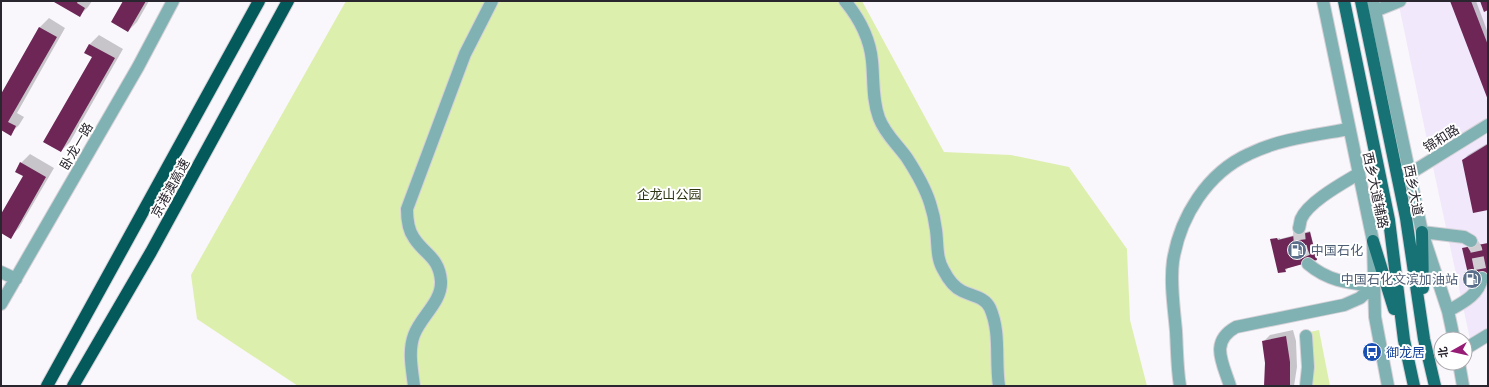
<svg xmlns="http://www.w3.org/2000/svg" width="1489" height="387" font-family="Montserrat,'Noto Sans SC',sans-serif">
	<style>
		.built { fill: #f1e8fb }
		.green { fill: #ddefad }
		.shadow { fill: #0003 }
		.building { fill: #6e2657 }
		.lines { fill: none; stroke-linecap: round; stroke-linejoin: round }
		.minor-tunnel { stroke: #d0cdd3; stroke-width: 12; stroke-dasharray: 12 6; stroke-linecap: butt }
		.minor-casing { stroke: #d4d1d7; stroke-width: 14 }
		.major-casing { stroke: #d4d1d7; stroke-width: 14 }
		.highway-casing { stroke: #d4d1d7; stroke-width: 14 }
		.minor { stroke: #80b2b3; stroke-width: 12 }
		.major { stroke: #177275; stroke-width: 12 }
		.highway { stroke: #04595b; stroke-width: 12 }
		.labels { text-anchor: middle; stroke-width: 4; stroke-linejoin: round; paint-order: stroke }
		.street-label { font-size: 13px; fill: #2a262f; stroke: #fff }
		.park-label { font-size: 13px; fill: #2d3611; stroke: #fff }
		.service-label { font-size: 13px; fill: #4e5e75; stroke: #fff; text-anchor: start }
		.transit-label { font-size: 13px; fill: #164399; stroke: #fff; text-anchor: start }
	</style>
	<rect width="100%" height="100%" fill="#f9f7fc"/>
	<path class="built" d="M 1398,1 L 1488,1 L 1488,118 L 1430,154 Z
		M 1488,133 L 1488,328 L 1470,339 L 1433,167 Z"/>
	<path class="green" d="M 346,1 L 862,1 L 944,152 L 1011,155 L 1069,167 L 1127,249 L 1130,320 L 1147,386 L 298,386 L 197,319 L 191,275 Z
		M 1319,330 L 1330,386 L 1312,386 L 1314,363 L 1306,364 L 1301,334 Z"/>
	<path class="shadow" d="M 56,1 L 92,1 L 88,7 L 79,16 Z
		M 124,1 L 149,1 L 137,22 L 128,31 Z
		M 1451,1 L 1476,1 L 1488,33 L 1488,98 Z
		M 49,18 L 65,28 L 17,113 L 24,117 L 19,125 L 10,134 L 1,129 L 1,96 L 40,27 Z
		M 99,35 L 123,49 L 70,142 L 61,151 L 93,57 L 86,53 L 90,44 Z
		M 1488,143 L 1488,209 L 1463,160 L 1468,155 Z
		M 30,154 L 54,168 L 19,228 L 10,237 L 1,232 L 1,217 L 24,176 L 21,163 Z
		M 1310,231 L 1317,259 L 1288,268 L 1285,271 L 1271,240 L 1272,238 L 1272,240 L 1280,238 L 1280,239 Z
		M 1293,330 L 1296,341 L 1297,367 L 1294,386 L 1265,386 L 1267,374 L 1263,342 L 1270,335 Z"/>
	<path class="building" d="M 55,1 L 78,1 L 77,3 L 85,8 L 80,17 L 54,2 Z
		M 123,1 L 146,1 L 128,32 L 111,22 Z
		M 1450,1 L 1471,1 L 1488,45 L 1488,100 Z
		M 1480,1 L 1488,1 L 1488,10 L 1484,12 Z
		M 39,27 L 57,37 L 8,122 L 16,126 L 11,136 L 1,130 L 1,94 Z
		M 89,44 L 115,58 L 61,152 L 43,142 L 92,57 L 84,53 Z
		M 1488,144 L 1488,210 L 1473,213 L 1462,160 Z
		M 20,162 L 46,177 L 11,239 L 1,233 L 1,214 L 23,176 L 15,172 Z
		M 1310,232 L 1317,260 L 1285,269 L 1286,272 L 1278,273 L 1270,239 L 1277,238 L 1278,240 Z
		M 1488,243 L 1488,274 L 1469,278 L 1462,248 Z
		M 1286,336 L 1290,362 L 1290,386 L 1264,386 L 1265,363 L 1262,341 Z"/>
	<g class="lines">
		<path class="minor-tunnel" d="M 1299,228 C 1299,242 1301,253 1308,264
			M 1471,241 L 1476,249 L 1482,278"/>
		<g class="minor-casing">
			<path id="minor" d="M 845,1 C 859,18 870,39 872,61 C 874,80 872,99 879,118 C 885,134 897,144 907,158 C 916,172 925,187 930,203 C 933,212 935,222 936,230 C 938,244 936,259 944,271 C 948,279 954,287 962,291 C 972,296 985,297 990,308 C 1001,333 995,360 999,386
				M 1323,1 L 1373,241 L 1375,317 L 1388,386
				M 1373,1 L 1422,232 L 1448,311 L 1454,339
				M 1375,11 L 1400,1
				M 1409,174 L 1488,125
				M 1299,228 C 1300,225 1300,222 1301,219 C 1308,202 1343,183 1358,174
				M 1422,232 L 1464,237 L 1471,241
				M 1308,264 C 1328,281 1348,283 1373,286
				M 1,272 L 16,279
				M 1,304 L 138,67 L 173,1
				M 1448,311 C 1462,303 1479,295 1482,278
				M 1465,349 L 1488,335
				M 1459,363 L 1463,386
				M 414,386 C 412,369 408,351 414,335 C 421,316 442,302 441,281 C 439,257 425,255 414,238 C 408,230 407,219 407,209 L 465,54 L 492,1
				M 1180,386 C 1177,368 1177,349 1176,331 C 1174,308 1170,284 1173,261 C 1180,217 1207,173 1249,154 C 1279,139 1316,135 1349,129
				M 1230,386 C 1223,363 1209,342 1236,327 L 1344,305 L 1360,298 L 1373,286
				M 1306,386 L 1308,367 L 1306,336"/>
		</g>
		<g class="major-casing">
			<path id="major" d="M 1344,1 L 1389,220 L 1404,340 L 1414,386
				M 1361,1 L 1406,218 L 1424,339 L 1435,386
				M 1422,232 L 1423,288
				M 1373,241 L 1394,309"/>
		</g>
		<g class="highway-casing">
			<path id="highway" d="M 47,386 L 259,1
				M 73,386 L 151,252 L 288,1"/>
		</g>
		<use href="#minor" class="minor"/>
		<use href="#major" class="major"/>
		<use href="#highway" class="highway"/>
	</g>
	<defs>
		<g id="fuel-disc" transform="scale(1)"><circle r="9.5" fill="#5c6f8a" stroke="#fff"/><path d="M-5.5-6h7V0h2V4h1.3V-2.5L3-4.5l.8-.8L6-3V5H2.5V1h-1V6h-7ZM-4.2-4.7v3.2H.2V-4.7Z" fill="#fff"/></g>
		<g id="bus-disc" transform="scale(1)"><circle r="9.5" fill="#1a4fb4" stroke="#fff"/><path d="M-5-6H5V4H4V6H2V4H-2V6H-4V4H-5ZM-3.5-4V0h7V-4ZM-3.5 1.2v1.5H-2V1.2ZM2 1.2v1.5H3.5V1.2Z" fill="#fff"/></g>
	</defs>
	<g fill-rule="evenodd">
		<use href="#fuel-disc" x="1297" y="250"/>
		<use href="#fuel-disc" x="1472" y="279"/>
		<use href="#bus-disc" x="1372" y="352"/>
	</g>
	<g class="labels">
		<g class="street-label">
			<text transform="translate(1441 138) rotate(-32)" y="5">锦和路</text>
			<text transform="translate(76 146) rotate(-60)" y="5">卧龙一路</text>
			<text transform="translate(170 188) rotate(-61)" y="5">京港澳高速</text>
			<text transform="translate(1376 190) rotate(78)" y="5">西乡大道辅路</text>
			<text transform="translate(1414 190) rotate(79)" y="5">西乡大道</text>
		</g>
		<g class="park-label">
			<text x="669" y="199">企龙山公园</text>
		</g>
		<g class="service-label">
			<text x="1311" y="255">中国石化</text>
			<text x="1458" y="284" text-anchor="end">中国石化文滨加油站</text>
		</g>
		<g class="transit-label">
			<text x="1386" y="357">御龙居</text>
		</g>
	</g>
	<rect width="1489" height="387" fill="none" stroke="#2a262f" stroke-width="4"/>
	<g transform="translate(1453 351) rotate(262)"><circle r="19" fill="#ffffff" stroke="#aaa8ac"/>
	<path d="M0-3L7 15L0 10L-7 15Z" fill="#971c76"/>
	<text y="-6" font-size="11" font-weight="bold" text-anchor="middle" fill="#2a262f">北</text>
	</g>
</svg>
